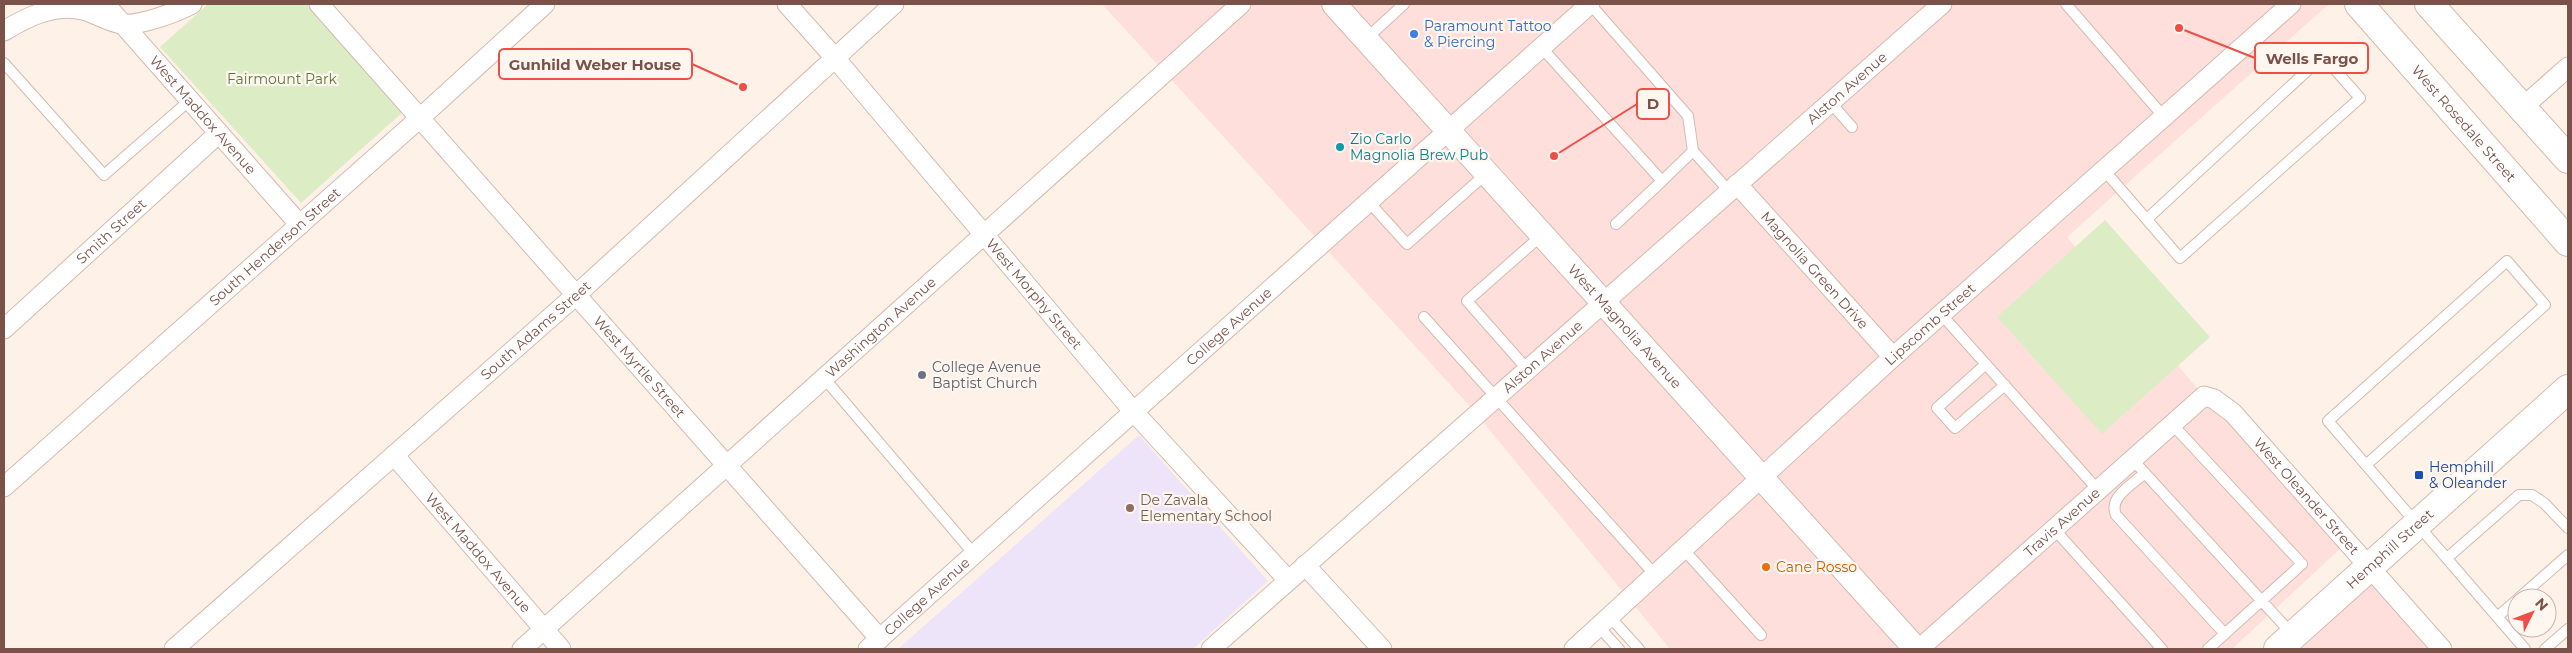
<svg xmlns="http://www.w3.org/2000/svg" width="2572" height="653" font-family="Montserrat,sans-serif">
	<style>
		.commercial { fill: #fedfdb }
		.education { fill: #eee4fa }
		.green { fill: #dcedc5 }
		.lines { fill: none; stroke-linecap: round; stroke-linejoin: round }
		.service-casing { stroke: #d4b9af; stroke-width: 12 }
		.minor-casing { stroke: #d4b9af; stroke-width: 21 }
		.tertiary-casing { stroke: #d4b9af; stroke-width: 26 }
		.secondary-casing { stroke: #d7b8ac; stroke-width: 30 }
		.service { stroke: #fff; stroke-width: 10 }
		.minor { stroke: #fff; stroke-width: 19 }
		.tertiary { stroke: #fff; stroke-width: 24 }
		.secondary { stroke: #fff; stroke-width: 28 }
		.shop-dot { fill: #3f7fe0; stroke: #fff6f0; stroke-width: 2 }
		.culture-dot { fill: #0f9aa8; stroke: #fff6f0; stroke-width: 2 }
		.worship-dot { fill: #6b7280; stroke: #fff6f0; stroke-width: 2 }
		.transit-dot { fill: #1a4fb4; stroke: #fff6f0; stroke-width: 2 }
		.education-dot { fill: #8d6e63; stroke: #fff6f0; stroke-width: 2 }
		.food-dot { fill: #e8710a; stroke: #fff6f0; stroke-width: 2 }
		.labels { text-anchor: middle; stroke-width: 4.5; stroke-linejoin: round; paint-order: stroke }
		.shop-label { font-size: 14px; fill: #366cbe; stroke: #fff6f0; text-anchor: start }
		.park-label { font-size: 14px; fill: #5b7a3e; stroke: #fff6f0 }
		.street-label { font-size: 14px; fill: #7a5249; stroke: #fff6f0 }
		.culture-label { font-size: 14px; fill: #0d838f; stroke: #fff6f0; text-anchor: start }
		.worship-label { font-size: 14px; fill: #5b616d; stroke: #fff6f0; text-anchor: start }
		.transit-label { font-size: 14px; fill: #164399; stroke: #fff6f0; text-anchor: start }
		.education-label { font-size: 14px; fill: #785e54; stroke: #fff6f0; text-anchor: start }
		.food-label { font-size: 14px; fill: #c56008; stroke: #fff6f0; text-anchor: start }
		.leader { fill: none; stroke: #ee4e46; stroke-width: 2 }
		.callout-dot { fill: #ee4e46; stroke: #fff6f0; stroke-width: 2 }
		.callout { fill: #fff6f0; stroke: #ee4e46; stroke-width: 2 }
		.callout-label { font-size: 15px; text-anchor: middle; font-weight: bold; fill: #7a5249 }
	</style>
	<rect width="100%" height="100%" fill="#fef1e8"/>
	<path class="commercial" d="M 1102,4 L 2329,4 L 2067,237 L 2204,396 L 2341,548 L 2232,649 L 1670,649 L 1468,404 Z
		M 2372,583 L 2432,649 L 2301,649 Z"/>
	<path class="education" d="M 1139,435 L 1268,581 L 1193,649 L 898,649 Z"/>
	<path class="green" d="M 208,4 L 307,4 L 404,111 L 301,203 L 160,47 Z
		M 2105,220 L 2210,337 L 2102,434 L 1997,317 Z"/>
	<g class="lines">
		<g class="service-casing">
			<path id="service" d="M 1590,4 L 1688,116 L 1693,151 L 1729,191
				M 2066,4 L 2164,117
				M 1366,39 L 1404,4
				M 1541,47 L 1662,181 L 1693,151
				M 4,63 L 104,175 L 190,100
				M 1830,102 L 1852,127
				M 2104,170 L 2180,258 L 2360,98 L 2323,56 L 2147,219
				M 1368,201 L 1407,244 L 1487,173
				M 1616,224 L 1662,181
				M 1941,314 L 2098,490
				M 1424,317 L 1656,576
				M 1986,364 L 1937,408 L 1955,428 L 2005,385
				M 1527,369 L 1467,301 L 1542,235
				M 824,378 L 974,554
				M 2172,424 L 2302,564 L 2208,649
				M 2132,459 L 2292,634
				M 2366,465 L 2545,305 L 2507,261 L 2328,421 C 2393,497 2459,573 2525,649
				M 2145,473 C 2133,484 2108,497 2116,515 L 2225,634
				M 2054,529 L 2162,649
				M 1684,550 L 1761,635
				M 2447,558 L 2519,495 L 2532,495 L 2544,503 L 2568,528
				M 2519,598 L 2568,555
				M 1610,617 L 1639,649
				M 2497,617 L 2517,600
				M 1599,627 L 1619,649
				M 2545,649 L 2568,629"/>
		</g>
		<g class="minor-casing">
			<g id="minor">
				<path id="s1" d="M 105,4 L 300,225"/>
				<path id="s2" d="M 319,4 L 880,639"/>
				<path id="s3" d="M 787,4 L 835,58 L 1133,411 L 1288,580"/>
				<path d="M 4,31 C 27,17 55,3 83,10 C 96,13 109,23 123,24 C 140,26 177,12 192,4"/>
				<path d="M 2523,107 L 2568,67"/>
				<path id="s4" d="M 1737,184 L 1893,357"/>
				<path id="s5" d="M 4,329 L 219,133"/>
				<path id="s6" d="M 394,455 L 561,649"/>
				<path id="s7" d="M 4,487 L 420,118 L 545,4"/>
				<path d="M 1305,565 L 1382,649"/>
				<path id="s8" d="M 174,649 L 576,295 L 894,4"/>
				<path id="s9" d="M 522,649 L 1241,4"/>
				<path id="s10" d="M 868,649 L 1590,4"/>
				<path id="s11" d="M 1211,649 L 1942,4"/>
				<path id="s12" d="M 1574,649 L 1893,357 L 2291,4"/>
				<path id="s13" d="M 1919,649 L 2204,396 L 2214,399 L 2233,413 L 2442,649"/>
			</g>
		</g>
		<g class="tertiary-casing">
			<g id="tertiary">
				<path id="s14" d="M 1334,4 L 1916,649"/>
			</g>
		</g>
		<g class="secondary-casing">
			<g id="secondary">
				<path id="s15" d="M 2359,4 L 2568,242"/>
				<path d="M 2429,4 L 2568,159"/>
				<path id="s16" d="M 2278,649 L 2568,389"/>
			</g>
		</g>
		<use href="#service" class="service"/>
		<use href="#minor" class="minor"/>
		<use href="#tertiary" class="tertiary"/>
		<use href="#secondary" class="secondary"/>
	</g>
	<circle class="shop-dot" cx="1414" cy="34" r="5"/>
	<circle class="culture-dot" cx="1340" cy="147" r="5"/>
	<circle class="worship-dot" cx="922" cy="375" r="5"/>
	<rect class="transit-dot" x="2414" y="470" width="10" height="10" rx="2.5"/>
	<circle class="education-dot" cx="1130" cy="508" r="5"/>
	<circle class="food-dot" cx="1766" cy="567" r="5"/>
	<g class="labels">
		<g class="shop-label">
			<text x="1424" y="31">Paramount Tattoo<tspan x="1424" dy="16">&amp; Piercing</tspan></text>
		</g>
		<g class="park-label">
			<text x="282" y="84">Fairmount Park</text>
		</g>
		<g class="street-label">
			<text dy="5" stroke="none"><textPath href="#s11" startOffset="848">Alston Avenue</textPath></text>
			<text dy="5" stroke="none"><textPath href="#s1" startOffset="148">West Maddox Avenue</textPath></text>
			<text dy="5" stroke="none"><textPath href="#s15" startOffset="159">West Rosedale Street</textPath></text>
			<text dy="5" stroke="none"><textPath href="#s5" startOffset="145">Smith Street</textPath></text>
			<text dy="5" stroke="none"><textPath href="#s7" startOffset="362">South Henderson Street</textPath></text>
			<text dy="5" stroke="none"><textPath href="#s4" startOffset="116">Magnolia Green Drive</textPath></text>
			<text dy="5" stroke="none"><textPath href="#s3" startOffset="381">West Morphy Street</textPath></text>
			<text dy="5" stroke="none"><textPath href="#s12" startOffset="482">Lipscomb Street</textPath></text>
			<text dy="5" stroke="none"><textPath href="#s9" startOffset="482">Washington Avenue</textPath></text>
			<text dy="5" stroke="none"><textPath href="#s10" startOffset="484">College Avenue</textPath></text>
			<text dy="5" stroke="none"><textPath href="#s14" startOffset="434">West Magnolia Avenue</textPath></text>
			<text dy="5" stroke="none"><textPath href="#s8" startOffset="482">South Adams Street</textPath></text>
			<text dy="5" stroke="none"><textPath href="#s11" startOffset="442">Alston Avenue</textPath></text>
			<text dy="5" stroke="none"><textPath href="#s2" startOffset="484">West Myrtle Street</textPath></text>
			<text dy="5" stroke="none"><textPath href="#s13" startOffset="526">West Oleander Street</textPath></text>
			<text dy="5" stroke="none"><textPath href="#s13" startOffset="191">Travis Avenue</textPath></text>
			<text dy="5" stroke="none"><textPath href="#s16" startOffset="150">Hemphill Street</textPath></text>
			<text dy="5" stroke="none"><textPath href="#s6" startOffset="129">West Maddox Avenue</textPath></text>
			<text dy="5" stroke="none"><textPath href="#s10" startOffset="79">College Avenue</textPath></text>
		</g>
		<g class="culture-label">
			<text x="1350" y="144">Zio Carlo<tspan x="1350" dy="16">Magnolia Brew Pub</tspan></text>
		</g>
		<g class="worship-label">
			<text x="932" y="372">College Avenue<tspan x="932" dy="16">Baptist Church</tspan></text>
		</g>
		<g class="transit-label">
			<text x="2429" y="472">Hemphill<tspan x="2429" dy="16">&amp; Oleander</tspan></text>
		</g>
		<g class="education-label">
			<text x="1140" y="505">De Zavala<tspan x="1140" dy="16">Elementary School</tspan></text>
		</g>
		<g class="food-label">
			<text x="1776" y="572">Cane Rosso</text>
		</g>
	</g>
	<path class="leader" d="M2179 28L2255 58M743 87L692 64M1554 156L1637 104"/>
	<g class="callout-dot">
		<circle cx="2179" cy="28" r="5"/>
		<circle cx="743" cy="87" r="5"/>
		<circle cx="1554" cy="156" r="5"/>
	</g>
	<g class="callout">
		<rect x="2255" y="43" width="113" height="30" rx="5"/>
		<rect x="499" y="49" width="193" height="30" rx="5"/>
		<rect x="1637" y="89" width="32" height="30" rx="5"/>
	</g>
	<g class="callout-label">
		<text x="2312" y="64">Wells Fargo</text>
		<text x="595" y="70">Gunhild Weber House</text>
		<text x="1653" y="109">D</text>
	</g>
	<rect width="2572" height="653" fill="none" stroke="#7a5249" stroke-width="10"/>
	<g transform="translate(2532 613) rotate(48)"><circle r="24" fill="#fff6f0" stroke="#cab4ad"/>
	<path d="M0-4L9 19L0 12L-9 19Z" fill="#ee4e46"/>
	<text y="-8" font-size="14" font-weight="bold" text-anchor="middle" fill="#7a5249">N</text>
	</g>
</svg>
